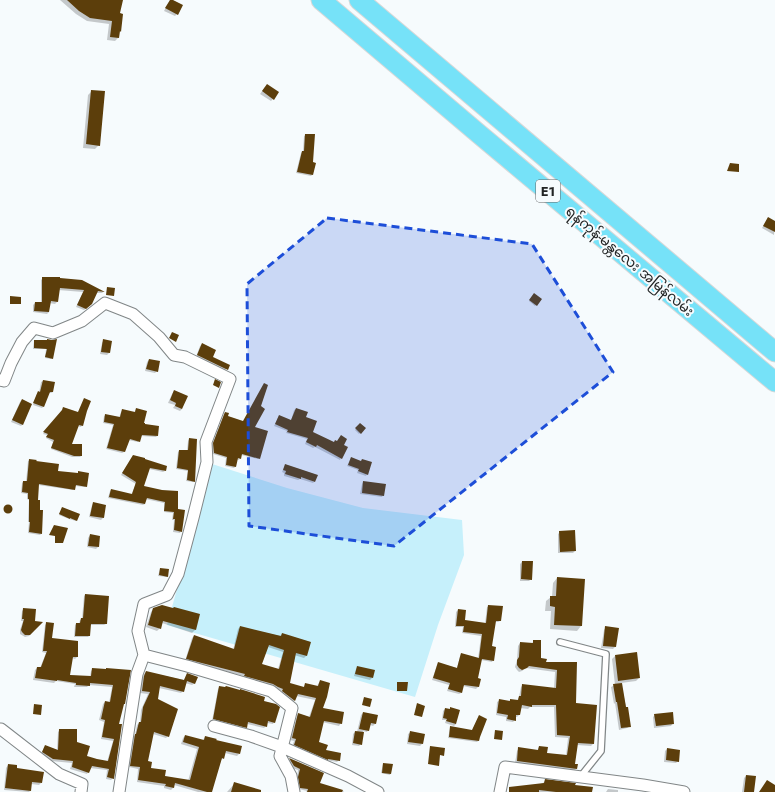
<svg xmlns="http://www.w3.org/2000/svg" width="775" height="792" font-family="Jost,'Noto Sans Myanmar',sans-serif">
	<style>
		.green { fill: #c6f0fb }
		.shadow { fill: #0003; fill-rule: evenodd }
		.building { fill: #5c3e0b; fill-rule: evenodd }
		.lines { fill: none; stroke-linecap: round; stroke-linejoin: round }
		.service-casing { stroke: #818687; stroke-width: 8 }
		.minor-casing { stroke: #818687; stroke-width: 13 }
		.trunk-casing { stroke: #d7d8d8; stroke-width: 21 }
		.service { stroke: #fff; stroke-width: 5.5 }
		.minor { stroke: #fff; stroke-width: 11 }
		.trunk { stroke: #76e2f8; stroke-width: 19 }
		.marked { fill: #1d4ed8; fill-opacity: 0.2; stroke: #1d4ed8; stroke-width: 3; stroke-dasharray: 8 5; stroke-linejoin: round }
		.labels { text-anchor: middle; stroke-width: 4; stroke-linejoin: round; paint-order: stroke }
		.shield { fill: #f6fbfd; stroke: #626465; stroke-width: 1 }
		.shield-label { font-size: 13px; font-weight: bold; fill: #222424 }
		.street-label { font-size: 14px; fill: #222424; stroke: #f6fbfd }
	</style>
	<rect width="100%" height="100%" fill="#f6fbfd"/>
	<path class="green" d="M 212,464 L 287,488 L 363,508 L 462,520 L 464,555 L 438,625 L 415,697 L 167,625 Z"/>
	<path class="shadow" d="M 60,0 L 122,0 L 119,14 L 118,38 L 115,41 L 107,40 L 109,24 L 87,21 L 76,14 Z
		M 170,0 L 177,14 L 175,16 L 164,11 Z
		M 265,87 L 273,99 L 271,101 L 260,94 Z
		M 92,91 L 99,145 L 95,149 L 83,148 L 88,95 Z
		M 306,135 L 312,163 L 315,164 L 312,175 L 311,176 L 296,173 L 301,153 L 302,152 L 303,152 L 304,136 Z
		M 768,218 L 775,222 L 774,235 L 762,228 Z
		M 43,278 L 82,281 L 103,292 L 102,293 L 96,293 L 89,306 L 84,310 L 76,307 L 83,292 L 58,290 L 57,302 L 55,304 L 49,303 L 49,312 L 47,314 L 33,312 L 33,305 L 35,303 L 41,303 L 41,280 Z
		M 534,295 L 541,300 L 535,306 L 529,301 Z
		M 104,340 L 111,342 L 109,353 L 107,355 L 100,354 L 102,343 Z
		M 34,341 L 47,341 L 52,358 L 51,359 L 45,358 L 46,349 L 33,349 Z
		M 202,344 L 211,358 L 229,365 L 225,371 L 196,357 L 200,346 Z
		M 149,360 L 157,371 L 155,373 L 145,371 L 147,362 Z
		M 43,381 L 53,392 L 51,393 L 49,393 L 43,407 L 42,408 L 33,405 L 37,394 L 39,393 L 41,382 Z
		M 174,391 L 182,409 L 180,411 L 173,408 L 175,405 L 168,403 L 172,394 Z
		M 22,400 L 23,424 L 21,426 L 11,422 L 20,402 Z
		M 84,400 L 82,425 L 81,427 L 77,426 L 71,445 L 81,456 L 80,457 L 72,457 L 51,449 L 53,442 L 46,438 L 47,435 L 43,434 L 61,412 L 78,413 Z
		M 136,409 L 143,423 L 157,436 L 156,437 L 141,436 L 139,441 L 138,442 L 128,440 L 124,452 L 122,453 L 106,449 L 113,425 L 103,423 L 104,416 L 106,415 L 119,418 L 121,412 L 122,411 L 134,413 Z
		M 296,409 L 305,418 L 311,432 L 334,443 L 343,445 L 341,458 L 340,460 L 315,447 L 313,448 L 305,444 L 307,439 L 286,433 L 287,431 L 274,426 L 279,416 L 291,421 L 294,410 Z
		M 225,413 L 227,417 L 253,427 L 259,458 L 258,459 L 241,455 L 239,460 L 236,459 L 235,467 L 234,468 L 225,466 L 226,458 L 213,454 L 212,445 L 224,414 Z
		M 360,424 L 365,428 L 359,434 L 355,430 Z
		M 189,439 L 194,481 L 193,482 L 186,481 L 188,471 L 176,469 L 178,452 L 179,451 L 187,451 L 188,441 Z
		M 132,458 L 165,471 L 163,472 L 149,469 L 142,487 L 177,509 L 181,531 L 180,533 L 173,532 L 174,520 L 172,520 L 173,513 L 164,512 L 164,503 L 145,499 L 145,504 L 143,505 L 108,498 L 110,491 L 111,490 L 131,495 L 136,484 L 121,475 Z
		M 351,458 L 367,474 L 366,476 L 357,473 L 358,470 L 347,466 Z
		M 30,460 L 57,472 L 77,474 L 79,472 L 86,486 L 85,487 L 75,486 L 74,489 L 73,490 L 38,485 L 37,501 L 41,534 L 40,535 L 28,533 L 29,522 L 28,522 L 29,500 L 27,499 L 27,494 L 21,493 L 22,483 L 23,482 L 26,482 L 28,461 Z
		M 285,466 L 314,482 L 313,483 L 300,479 L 298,480 L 284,476 L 284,473 L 282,472 L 284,467 Z
		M 363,482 L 383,495 L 382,497 L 360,494 L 362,484 Z
		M 94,503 L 105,506 L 103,518 L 101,520 L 89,517 L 92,505 Z
		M4 509a4 4 0 1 1 8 0a4 4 0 1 1-8 0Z
		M 62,509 L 76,520 L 76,521 L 69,519 L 59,515 Z
		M 560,532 L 575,551 L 573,553 L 558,553 L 558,534 Z
		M 90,535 L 98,547 L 96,549 L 87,547 L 88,538 Z
		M 522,562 L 531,579 L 529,581 L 520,581 L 520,564 Z
		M 160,569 L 167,576 L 167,577 L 158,576 Z
		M 557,578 L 584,580 L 581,626 L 577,631 L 550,629 L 551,611 L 545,611 L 546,601 L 551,597 L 552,597 L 553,583 Z
		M 85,595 L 106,624 L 104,625 L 90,625 L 89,636 L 88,637 L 74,637 L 75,625 L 76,624 L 79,624 L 80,620 L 82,619 L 84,596 Z
		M 489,606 L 500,621 L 498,622 L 495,622 L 491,647 L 493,660 L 492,662 L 481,660 L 477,679 L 480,679 L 478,687 L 476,689 L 463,686 L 461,693 L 459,694 L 447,691 L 449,685 L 432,680 L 437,665 L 438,663 L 457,668 L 460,656 L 461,654 L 478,659 L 481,636 L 462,633 L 463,627 L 455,627 L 456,612 L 458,610 L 464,621 L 485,624 L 487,607 Z
		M 24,609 L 34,622 L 41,623 L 29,636 L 25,637 L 20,634 L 20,630 L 23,621 L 21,621 L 22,611 Z
		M 153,609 L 199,615 L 195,630 L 192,633 L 162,623 L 160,628 L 157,631 L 146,627 L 151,612 Z
		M 47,623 L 51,639 L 77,657 L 75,659 L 72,658 L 69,675 L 90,677 L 91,671 L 93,669 L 130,671 L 118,725 L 113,778 L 111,780 L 106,779 L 107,770 L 90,768 L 87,774 L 70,769 L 72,763 L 51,761 L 41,754 L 44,748 L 46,746 L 57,750 L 58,732 L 60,730 L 76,742 L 86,757 L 107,762 L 113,741 L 101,739 L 104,722 L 99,720 L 103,704 L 105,702 L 109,703 L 112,687 L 89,685 L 87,687 L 74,687 L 75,684 L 56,681 L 54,683 L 33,680 L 35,670 L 37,668 L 40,668 L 46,653 L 42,652 L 45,625 Z
		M 240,627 L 280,636 L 282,634 L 310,642 L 306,656 L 304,658 L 294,655 L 289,683 L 303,688 L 306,684 L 317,687 L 318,684 L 320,682 L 322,709 L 341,723 L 339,726 L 322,722 L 318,743 L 325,751 L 339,760 L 337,762 L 326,760 L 292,747 L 294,741 L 290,740 L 297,716 L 299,714 L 309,717 L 315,700 L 296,696 L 294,701 L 292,703 L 281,694 L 282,691 L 243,678 L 244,676 L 185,661 L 192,638 L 194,636 L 233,650 L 238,629 ZM 268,647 L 283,652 L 278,669 L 261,665 Z
		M 606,627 L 615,647 L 613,649 L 601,648 L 604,630 Z
		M 534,641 L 540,659 L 545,663 L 576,663 L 575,704 L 593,744 L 591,746 L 577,745 L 574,765 L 576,769 L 574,771 L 545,767 L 515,763 L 517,751 L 519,748 L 537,751 L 539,747 L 546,753 L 566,756 L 568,738 L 555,737 L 554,707 L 530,707 L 528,709 L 520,708 L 519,715 L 517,717 L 515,717 L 515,720 L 513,722 L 506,721 L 506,717 L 496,715 L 497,702 L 500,700 L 508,702 L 510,700 L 517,701 L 519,697 L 521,687 L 523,685 L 554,689 L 555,672 L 526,668 L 522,671 L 519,672 L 517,670 L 515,667 L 517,660 L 518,646 L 520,643 L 531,644 Z
		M 615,656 L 639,678 L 636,681 L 621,683 L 630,726 L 627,728 L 619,730 L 615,703 L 614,704 L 611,687 L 615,685 L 612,659 Z
		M 358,667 L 372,678 L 370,680 L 354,676 L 356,669 Z
		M 146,672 L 184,680 L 187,674 L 195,683 L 192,685 L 185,683 L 183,691 L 181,693 L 159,688 L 157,700 L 168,736 L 166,738 L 153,734 L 146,762 L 150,769 L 164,776 L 188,781 L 197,749 L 181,744 L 183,738 L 185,736 L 202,741 L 205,737 L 239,754 L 237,756 L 225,753 L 223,758 L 221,760 L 211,792 L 198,792 L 174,785 L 173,788 L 171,790 L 164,788 L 164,786 L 137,782 L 138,769 L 129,767 L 133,737 L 135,735 L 137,725 L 140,722 L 141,710 L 148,694 L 140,693 L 142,679 L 144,674 Z
		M 220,687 L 263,701 L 274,722 L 273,724 L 267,723 L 266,726 L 264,728 L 247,724 L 246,727 L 244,729 L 212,721 L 218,689 Z
		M 451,708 L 456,724 L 454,726 L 445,723 L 446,720 L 442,720 L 443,711 L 445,709 L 449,709 Z
		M 363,713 L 377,716 L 375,724 L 373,726 L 370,725 L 368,730 L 367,732 L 363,731 L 361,744 L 359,746 L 352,745 L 353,734 L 355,732 L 357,732 L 361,715 Z
		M 655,715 L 673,723 L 671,726 L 654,728 L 653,717 Z
		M 479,716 L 479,737 L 478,741 L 477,742 L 448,738 L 450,729 L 451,727 L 472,731 Z
		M 411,732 L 422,744 L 420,746 L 407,744 L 408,734 Z
		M 667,749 L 678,761 L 676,763 L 664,762 L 665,751 Z
		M 289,759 L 322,774 L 319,784 L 344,791 L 343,792 L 306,792 L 307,791 L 299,789 L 297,779 L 298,770 L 292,768 L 288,760 Z
		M 383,764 L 384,764 L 392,765 L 390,775 L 381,773 Z
		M 8,765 L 16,769 L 41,783 L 39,785 L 31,784 L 30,791 L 29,792 L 4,790 L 6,768 Z
		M 746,776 L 753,792 L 742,792 L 744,778 Z
		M 546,780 L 574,786 L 586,792 L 522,792 L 543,783 Z
		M 235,783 L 250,792 L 227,792 Z
		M 608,789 L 618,790 L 618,792 L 620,792 L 606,792 Z"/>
	<path class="building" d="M 67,0 L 123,0 L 120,13 L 123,14 L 121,32 L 120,31 L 119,38 L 110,37 L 112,21 L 90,18 L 79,11 Z
		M 170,0 L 173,0 L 183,5 L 178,15 L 165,8 Z
		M 267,84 L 279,92 L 274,100 L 262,91 Z
		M 91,90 L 105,91 L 100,146 L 86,144 Z
		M 305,134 L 315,134 L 313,162 L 316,163 L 313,175 L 297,172 L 302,151 L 304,151 Z
		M 730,163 L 739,164 L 739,172 L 727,171 Z
		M 768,217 L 775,221 L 775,232 L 763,226 Z
		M 42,277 L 60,277 L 60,278 L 82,280 L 105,292 L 98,291 L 92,304 L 86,309 L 77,305 L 84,290 L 60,288 L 58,302 L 51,301 L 49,312 L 34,311 L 35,302 L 42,302 Z
		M 107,287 L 115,288 L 114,296 L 106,295 Z
		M 534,293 L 542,299 L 537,306 L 529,300 Z
		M 10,296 L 21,297 L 21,304 L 10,304 Z
		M 172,332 L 179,335 L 176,342 L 169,338 Z
		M 47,339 L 52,340 L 57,339 L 53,359 L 45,357 L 47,349 L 34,348 L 34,340 L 47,340 Z
		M 103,339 L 112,341 L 110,353 L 101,352 Z
		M 202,343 L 216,350 L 213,357 L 230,365 L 228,370 L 197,355 Z
		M 149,359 L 160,361 L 158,372 L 146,369 Z
		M 215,379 L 221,382 L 219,388 L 213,385 Z
		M 43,380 L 55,382 L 53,392 L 50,392 L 44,407 L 33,403 L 38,391 L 40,392 Z
		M 264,383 L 268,385 L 261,406 L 265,409 L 255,427 L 268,431 L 260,459 L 242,454 L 241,459 L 238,458 L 236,467 L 226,465 L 227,457 L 214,453 L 213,443 L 225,412 L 229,413 L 228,416 L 243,421 Z
		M 174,390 L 188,396 L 182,409 L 175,406 L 176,403 L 170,400 Z
		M 84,398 L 91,401 L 87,411 L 83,426 L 79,425 L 72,444 L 82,444 L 82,456 L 74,456 L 51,448 L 54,440 L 46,437 L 48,434 L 43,432 L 62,410 L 63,407 L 78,412 Z
		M 22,399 L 32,404 L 23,425 L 12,420 Z
		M 136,408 L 147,411 L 144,423 L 145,423 L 145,424 L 159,426 L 158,436 L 142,435 L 140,442 L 130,439 L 125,452 L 107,448 L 114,424 L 104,422 L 105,414 L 120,417 L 122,409 L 135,412 Z
		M 296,408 L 308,412 L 306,417 L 317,421 L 313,432 L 334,442 L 335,440 L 337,441 L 341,435 L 347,439 L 344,445 L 348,447 L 342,459 L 317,445 L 316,447 L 306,442 L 308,438 L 287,432 L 288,430 L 275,424 L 279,415 L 291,420 Z
		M 360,423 L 366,428 L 361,434 L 355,428 Z
		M 189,438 L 197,439 L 195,482 L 187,480 L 188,470 L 177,468 L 179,450 L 188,450 Z
		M 133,455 L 145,458 L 145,459 L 167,466 L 166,471 L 150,468 L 144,486 L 162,490 L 178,491 L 178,509 L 185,510 L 182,532 L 174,530 L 175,519 L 173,519 L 174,512 L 164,511 L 165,502 L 147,498 L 145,504 L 109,497 L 111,489 L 132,494 L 136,482 L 122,473 Z
		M 351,457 L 361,461 L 362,459 L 372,462 L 368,475 L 358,471 L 359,469 L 348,465 Z
		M 29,459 L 37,460 L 36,461 L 59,464 L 58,471 L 78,473 L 78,471 L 89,473 L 87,487 L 76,485 L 75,490 L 39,484 L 38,500 L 40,500 L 40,510 L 43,510 L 42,534 L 29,532 L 30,522 L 29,522 L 29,499 L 28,499 L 28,493 L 22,492 L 23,481 L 27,481 Z
		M 285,464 L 318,475 L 315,482 L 301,477 L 301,479 L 285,474 L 286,471 L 283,470 Z
		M 363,481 L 386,484 L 384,496 L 362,493 Z
		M 93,502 L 106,505 L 104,518 L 90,516 Z
		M3.5 509a4.5 4.5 0 1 1 9 0a4.5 4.5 0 1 1-9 0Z
		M 62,507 L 80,514 L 77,521 L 70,518 L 70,519 L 59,514 Z
		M 54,525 L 68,528 L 63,543 L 55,543 L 55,536 L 49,535 Z
		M 575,530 L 576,551 L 560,552 L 559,531 Z
		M 90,534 L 100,536 L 99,547 L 88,546 Z
		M 522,561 L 533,561 L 532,580 L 521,579 Z
		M 160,568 L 169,569 L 168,577 L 159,575 Z
		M 557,577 L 585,579 L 582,626 L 554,625 L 555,607 L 550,606 L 550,596 L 556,596 Z
		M 85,594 L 109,596 L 107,624 L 91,624 L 90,636 L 75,636 L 76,623 L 80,623 L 81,618 L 83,618 Z
		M 162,605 L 173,608 L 174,607 L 200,614 L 196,630 L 163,621 L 161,629 L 148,625 L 153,608 Z
		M 488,605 L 503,606 L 501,621 L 496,621 L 492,646 L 496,647 L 494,661 L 482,659 L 478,678 L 481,679 L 479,687 L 464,685 L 462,693 L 448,689 L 450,683 L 433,678 L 438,662 L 457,668 L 461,653 L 479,658 L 482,634 L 463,632 L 464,626 L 456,626 L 458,609 L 466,610 L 465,620 L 486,623 Z
		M 23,608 L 36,609 L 35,621 L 43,622 L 30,635 L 25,635 L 22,632 L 21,630 L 24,619 L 22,619 Z
		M 46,622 L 54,623 L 52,638 L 78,641 L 78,657 L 73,657 L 70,675 L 91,676 L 92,668 L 106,669 L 106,668 L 131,670 L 125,704 L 124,704 L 119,724 L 122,724 L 114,779 L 107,777 L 109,769 L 92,766 L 89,773 L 72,767 L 73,761 L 53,759 L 42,752 L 45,745 L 58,750 L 59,729 L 77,729 L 77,742 L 90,746 L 87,756 L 97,759 L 108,761 L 114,739 L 102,737 L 105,720 L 101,719 L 105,701 L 110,702 L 113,685 L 90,683 L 90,686 L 76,685 L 76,683 L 57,680 L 57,681 L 35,678 L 37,667 L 41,667 L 47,651 L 43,651 Z
		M 240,626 L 281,636 L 282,633 L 311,642 L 307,656 L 296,653 L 290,683 L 304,687 L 305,683 L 318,686 L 320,680 L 330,683 L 327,697 L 323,708 L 344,712 L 342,724 L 324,721 L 319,742 L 328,745 L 326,750 L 341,753 L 340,761 L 328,759 L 328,760 L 294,745 L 296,739 L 292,738 L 298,713 L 310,717 L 316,698 L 298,694 L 295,701 L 282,691 L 283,689 L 278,687 L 273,684 L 244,676 L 245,674 L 186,659 L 194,635 L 234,649 ZM 269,645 L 284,650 L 279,669 L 262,664 Z
		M 605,626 L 619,628 L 616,647 L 603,646 Z
		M 533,640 L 541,640 L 541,658 L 547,659 L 546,662 L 577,662 L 576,703 L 597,705 L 594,744 L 578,743 L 575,764 L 578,764 L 577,769 L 517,761 L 518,747 L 538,750 L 539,746 L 548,747 L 547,753 L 567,755 L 570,736 L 557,735 L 556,705 L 532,705 L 532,707 L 522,705 L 520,715 L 516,715 L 516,721 L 507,719 L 508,715 L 497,713 L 499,699 L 510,701 L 510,699 L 518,700 L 519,696 L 521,696 L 522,684 L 556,688 L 557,670 L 529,666 L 527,668 L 522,670 L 519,668 L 517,665 L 517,660 L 519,657 L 520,642 L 533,643 Z
		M 637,652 L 640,678 L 618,681 L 615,655 Z
		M 357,666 L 375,670 L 373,678 L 355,674 Z
		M 146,671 L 184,680 L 187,673 L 198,677 L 195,684 L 187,681 L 184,692 L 160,686 L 158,699 L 178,709 L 169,737 L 154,732 L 148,761 L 152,762 L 151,768 L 166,770 L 165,776 L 190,780 L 199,747 L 183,742 L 185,735 L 204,740 L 205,736 L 217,739 L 216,740 L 242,746 L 240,754 L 226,751 L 224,759 L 222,758 L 212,792 L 207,792 L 175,783 L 174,788 L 165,786 L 166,784 L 138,780 L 140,767 L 130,766 L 135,734 L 136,734 L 139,722 L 141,722 L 143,707 L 150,692 L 142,691 L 144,676 Z
		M 397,682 L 408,682 L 407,691 L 397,691 Z
		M 622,683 L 626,707 L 628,707 L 631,727 L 621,728 L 617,702 L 616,702 L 613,684 Z
		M 219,686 L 225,687 L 226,686 L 240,690 L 240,689 L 265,697 L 264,701 L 276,704 L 280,707 L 275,723 L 268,721 L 267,727 L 248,722 L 247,728 L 213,719 Z
		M 364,697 L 372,699 L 370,707 L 362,705 Z
		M 417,703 L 425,706 L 422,717 L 414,715 Z
		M 34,704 L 42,705 L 41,715 L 33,714 Z
		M 450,707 L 460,710 L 456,724 L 446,721 L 447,719 L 443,718 L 445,708 L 450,709 Z
		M 363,712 L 378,715 L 376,724 L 371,723 L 369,731 L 359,729 Z
		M 673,712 L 674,724 L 656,726 L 654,714 Z
		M 479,715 L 487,719 L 480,737 L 479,741 L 449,737 L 450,726 L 472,730 Z
		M 495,730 L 503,731 L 502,740 L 494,739 Z
		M 355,731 L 364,732 L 362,745 L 353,743 Z
		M 410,731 L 425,734 L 423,744 L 408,742 Z
		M 430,746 L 445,748 L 444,756 L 440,755 L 439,766 L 428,764 Z
		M 667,748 L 680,750 L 679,762 L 666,760 Z
		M 289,758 L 324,773 L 320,783 L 343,790 L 342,792 L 307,792 L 308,789 L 300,788 L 298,777 L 300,769 L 294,766 Z
		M 383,763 L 393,764 L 391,774 L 382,773 Z
		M 8,764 L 17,765 L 17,768 L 44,772 L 42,783 L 32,782 L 31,791 L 5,788 Z
		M 746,775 L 756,776 L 754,792 L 744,792 Z
		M 545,779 L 576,783 L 575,785 L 593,787 L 592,792 L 556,792 L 539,790 L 539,792 L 509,792 L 509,787 L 544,783 Z
		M 767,780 L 775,785 L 775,792 L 759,792 Z
		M 234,782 L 261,790 L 261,792 L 231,792 Z"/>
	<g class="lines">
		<g class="service-casing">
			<path id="service" d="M 560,642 L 606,654 L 601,751 L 581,776"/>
		</g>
		<g class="minor-casing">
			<path id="minor" d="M 0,380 L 4,381 L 11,363 L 22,342 L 34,328 L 53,333 L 82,321 L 105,303 L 133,314 L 159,337 L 174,355 L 185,357 L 230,379 L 206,442 L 207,462 L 193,518 L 178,574 L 167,595 L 144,604 L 138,631 L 144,655 L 137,674 L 119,792
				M 144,655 L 187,666 L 271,691 L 292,708 L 280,756 L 291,776 L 294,792
				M 214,726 L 251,736 L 282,747 L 348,776 L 378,792
				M 1,729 L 59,774 L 82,784 L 81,792
				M 500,792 L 505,767 L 643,785 L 684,792"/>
		</g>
		<g class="trunk-casing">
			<path id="trunk" d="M 321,0 L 479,134 L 775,382
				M 359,0 L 775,352"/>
		</g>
		<use href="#service" class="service"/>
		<use href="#minor" class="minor"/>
		<use href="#trunk" class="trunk"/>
	</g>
	<path class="marked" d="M 327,218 L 532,244 L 613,372 L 394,546 L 249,526 L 247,284 Z"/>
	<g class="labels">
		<rect class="shield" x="536" y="180" width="24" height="22" rx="3"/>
		<g class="shield-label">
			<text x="548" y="196">E1</text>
		</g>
		<g class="street-label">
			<text transform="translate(630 261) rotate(40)" y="5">ရန်ကုန်-မန္တလေး အမြန်လမ်း</text>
		</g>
	</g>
</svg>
